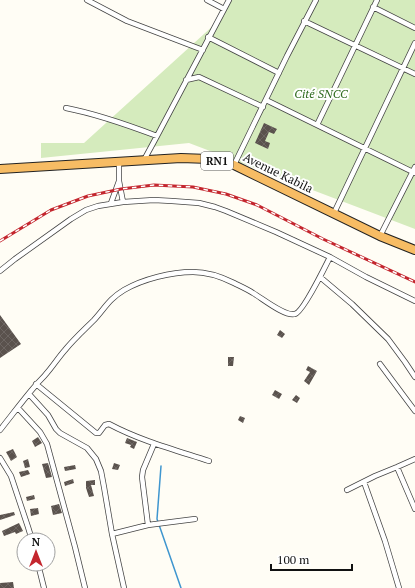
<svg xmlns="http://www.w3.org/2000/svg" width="415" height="588" font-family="'PT Serif',serif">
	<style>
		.grass { fill: #d5ebbd }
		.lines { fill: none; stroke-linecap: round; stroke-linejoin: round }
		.stream { stroke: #3f96cf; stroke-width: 1.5 }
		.building { fill: url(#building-cross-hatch) }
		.minor-casing { stroke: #444; stroke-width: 6 }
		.trunk-casing { stroke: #222; stroke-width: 10 }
		.minor { stroke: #fff; stroke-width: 4.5 }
		.trunk { stroke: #f7bc64; stroke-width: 8 }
		.rail-casing { stroke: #c4262e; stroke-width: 3 }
		.rail { stroke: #fff; stroke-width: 1.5; stroke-dasharray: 4.5; stroke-linecap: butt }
		.labels { text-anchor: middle; stroke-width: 4; stroke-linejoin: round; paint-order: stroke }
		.shield { fill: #fff; stroke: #585858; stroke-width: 1 }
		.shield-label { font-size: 11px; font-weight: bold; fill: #111 }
		.park-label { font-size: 12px; font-style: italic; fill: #2f6b1f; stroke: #fff }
		.street-label { font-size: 12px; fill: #111; stroke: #fff }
	</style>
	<defs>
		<pattern id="building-cross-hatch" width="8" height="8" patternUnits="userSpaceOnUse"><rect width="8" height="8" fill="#5a524d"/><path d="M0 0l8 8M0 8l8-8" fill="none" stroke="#6d6662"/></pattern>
	</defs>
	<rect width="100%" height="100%" fill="#fffdf5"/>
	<path class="grass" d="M 227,0 L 415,0 L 415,229 L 189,143 L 41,158 L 41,143 L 84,143 L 215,24 Z"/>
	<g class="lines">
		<path class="stream" d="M 161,466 L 157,519 L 181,588"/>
	</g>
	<path class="building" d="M 264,123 L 277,129 L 274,134 L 269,132 L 265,141 L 270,143 L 268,149 L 255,143 Z
		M 0,315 L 21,344 L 0,358 Z
		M 280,330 L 285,334 L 282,338 L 277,335 Z
		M 228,357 L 234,357 L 233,366 L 228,366 Z
		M 308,366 L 317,371 L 309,385 L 304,381 L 310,372 L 306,370 Z
		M 275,390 L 282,394 L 279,399 L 272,395 Z
		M 296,395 L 300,398 L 297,403 L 292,400 Z
		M 240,416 L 245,418 L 243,423 L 238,420 Z
		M 38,437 L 42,443 L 35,447 L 32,441 Z
		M 127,438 L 137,442 L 134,449 L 130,447 L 131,445 L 125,443 Z
		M 13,449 L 17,457 L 11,461 L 6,452 Z
		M 28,459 L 30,467 L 25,468 L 23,461 Z
		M 48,463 L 52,477 L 46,478 L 42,464 Z
		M 114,463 L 120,465 L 118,470 L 112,469 Z
		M 75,465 L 76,469 L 65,471 L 64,467 Z
		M 28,470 L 30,474 L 21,477 L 19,472 Z
		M 73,479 L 74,483 L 65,486 L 64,482 Z
		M 95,480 L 95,485 L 91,485 L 94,496 L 89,497 L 86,488 L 86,481 Z
		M 34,495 L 35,499 L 27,501 L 26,497 Z
		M 59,504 L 62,513 L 53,515 L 51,506 Z
		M 38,508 L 39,514 L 31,516 L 30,509 Z
		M 14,512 L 15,515 L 0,520 L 0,515 Z
		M 19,523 L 23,531 L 16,534 L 15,532 L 4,536 L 2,531 Z
		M 13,582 L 14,588 L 0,588 L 0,583 Z"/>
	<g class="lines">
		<g class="minor-casing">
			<path id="minor" d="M 87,0 L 127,21 L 203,50
				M 207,0 L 224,9
				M 373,7 L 415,28
				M 304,21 L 415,74
				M 208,37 L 279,73
				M 186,80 L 199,77 L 263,107
				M 266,100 L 415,173
				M 66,108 C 97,114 128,125 157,136
				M 317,125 L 377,0
				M 144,160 L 157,136 L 229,0
				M 119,161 L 119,181 L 123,202
				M 234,165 L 287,56 L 316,0
				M 111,203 L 119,181
				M 334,213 L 415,43
				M 380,236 L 415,167
				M 0,271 L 15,259 L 71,219 L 86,210 L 98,206 L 123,202 L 154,200 L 172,201 L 199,203 L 215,207 L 226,211 L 276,232 L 330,257 L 366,277 L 415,301
				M 320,277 L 352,304 L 388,339 L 405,362 L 415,377
				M 380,364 L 415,411
				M 36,384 L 96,433 L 99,433 L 105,425 L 109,424 C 141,441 175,450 209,461
				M 29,394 L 48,415 L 56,429 L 60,433 L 87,448 L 96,459 L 101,471 L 104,487 L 112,534 L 124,588
				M 18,408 L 40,432 L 47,444 L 75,547 L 85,588
				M 0,430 C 12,415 23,400 36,385 C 39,381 43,378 46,374 C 53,366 58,358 65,350 C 74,339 84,330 94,320 C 105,308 109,299 124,290 C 143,279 171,272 193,272 C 207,272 222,277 234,283 C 240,286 247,289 253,293 C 262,298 285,317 295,314 C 303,312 325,267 330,257
				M 0,458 L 11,476 L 28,527 L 32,540
				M 397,467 L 415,509
				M 364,482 L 385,541 L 399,588
				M 347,490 L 375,476 L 397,467 L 415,459
				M 148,525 L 142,477 L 143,470 L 154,444
				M 112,534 L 148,525 L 195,519
				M 38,564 L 44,588"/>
		</g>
		<g class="trunk-casing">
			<path id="trunk" d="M 0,169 L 181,158 L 209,159 L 234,165 L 380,236 L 415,250"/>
		</g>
		<use href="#minor" class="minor"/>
		<use href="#trunk" class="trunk"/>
		<g class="rail-casing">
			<path id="rail" d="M 0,241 L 51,210 L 88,196 L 121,189 L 154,185 L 193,187 L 226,194 L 257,205 L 323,239 L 415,282"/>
		</g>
		<use href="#rail" class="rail"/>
	</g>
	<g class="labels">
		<rect class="shield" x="201" y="152" width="32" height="18" rx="3"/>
		<g class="shield-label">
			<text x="217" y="165">RN1</text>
		</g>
		<g class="park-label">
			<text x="321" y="98">Cité SNCC</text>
		</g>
		<g class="street-label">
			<text transform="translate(278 173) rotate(26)" y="4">Avenue Kabila</text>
		</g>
	</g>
	<g transform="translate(36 552)"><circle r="19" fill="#ffffff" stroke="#a0a0a0"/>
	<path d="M0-3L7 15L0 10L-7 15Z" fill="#c4262e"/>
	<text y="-6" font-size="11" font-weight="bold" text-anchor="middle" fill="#111111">N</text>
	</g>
	<path d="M271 564v6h81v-6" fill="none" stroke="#111111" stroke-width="2"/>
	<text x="277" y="564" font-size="12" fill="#111111" stroke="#ffffff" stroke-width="3" paint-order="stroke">100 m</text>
</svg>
